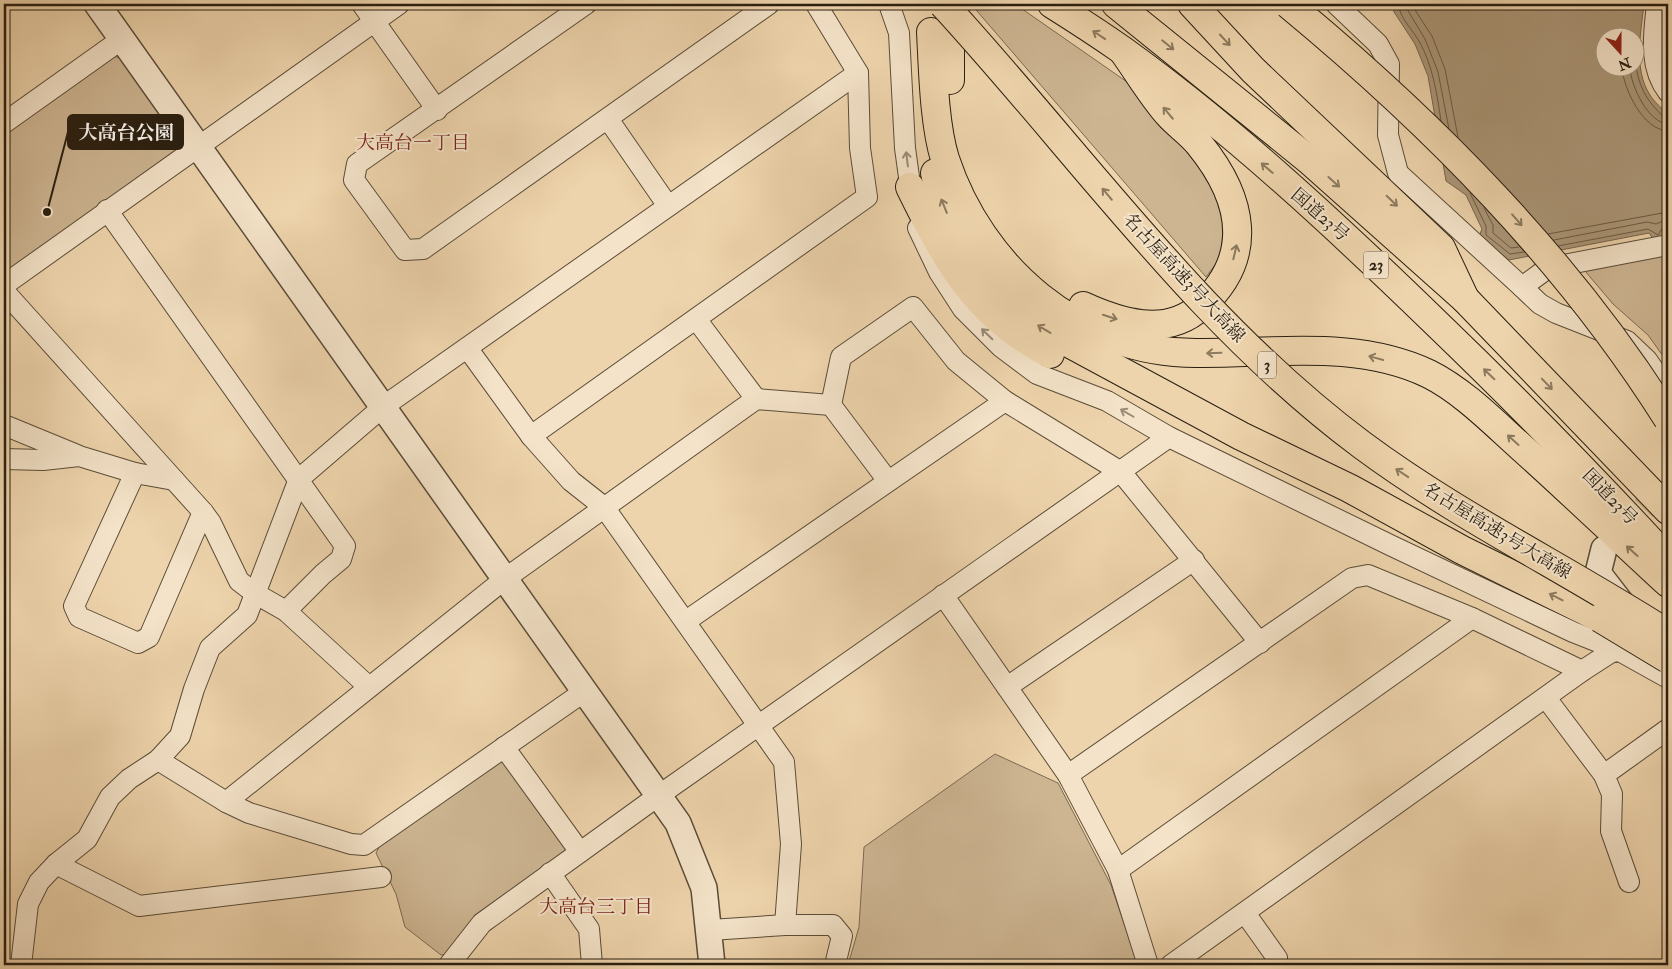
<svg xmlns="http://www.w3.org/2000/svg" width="1672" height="969" font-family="'IM FELL Double Pica','Noto Serif JP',serif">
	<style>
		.green { fill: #cdb592; stroke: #7b6a52 }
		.water { fill: #ab9677; stroke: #77664e; fill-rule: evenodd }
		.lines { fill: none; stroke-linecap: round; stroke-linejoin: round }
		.shore { stroke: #6a5a44; stroke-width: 1 }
		.tertiary-tunnel { stroke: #c7b08d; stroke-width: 25; stroke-dasharray: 25 12; stroke-linecap: butt }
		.minor-casing { stroke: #5a4c38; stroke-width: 22 }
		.tertiary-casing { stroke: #5a4c38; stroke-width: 28 }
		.trunk-casing { stroke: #291f11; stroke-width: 30 }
		.motorway-casing { stroke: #291f11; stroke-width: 30 }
		.minor { stroke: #f4e3c9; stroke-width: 20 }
		.tertiary { stroke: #f4e3c9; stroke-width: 25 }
		.trunk { stroke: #eed4ac; stroke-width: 28 }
		.motorway { stroke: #eed4ac; stroke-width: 28 }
		.motorway-bridge-casing { stroke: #291f11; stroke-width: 30; stroke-linecap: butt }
		.motorway-bridge { stroke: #eed4ac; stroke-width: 28 }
		.oneway { stroke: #8c7a5e }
		.oneway2 { stroke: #998b76 }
		.labels { text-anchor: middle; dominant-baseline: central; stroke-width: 4; stroke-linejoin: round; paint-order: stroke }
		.shield { fill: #f4e3c9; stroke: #665a48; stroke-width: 1 }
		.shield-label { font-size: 16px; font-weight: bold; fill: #291f11 }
		.street-label { font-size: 18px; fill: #291f11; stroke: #f4e3c9 }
		.neighbourhood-label { font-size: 19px; fill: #7a1f14; stroke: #f4e3c9 }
		.leader { fill: none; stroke: #291f11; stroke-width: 2 }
		.callout-dot { fill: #291f11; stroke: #f4e3c9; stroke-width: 2 }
		.callout { fill: #291f11; stroke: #291f11; stroke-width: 2 }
		.callout-label { font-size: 19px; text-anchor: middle; font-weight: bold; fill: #fff }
	</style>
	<rect width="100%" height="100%" fill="#eed4ac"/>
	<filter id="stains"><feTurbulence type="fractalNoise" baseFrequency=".004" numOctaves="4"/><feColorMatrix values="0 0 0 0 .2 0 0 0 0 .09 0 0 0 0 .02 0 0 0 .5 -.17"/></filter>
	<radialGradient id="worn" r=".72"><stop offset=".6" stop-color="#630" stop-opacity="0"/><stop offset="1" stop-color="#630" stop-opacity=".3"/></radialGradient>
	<g class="green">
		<path d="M971,4H1015L1130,84L1209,175L1224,216L1221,257L1206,277Z"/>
		<path d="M112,57H119L178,142L177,149L4,274V133Z"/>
		<path d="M1668,254V363L1648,335L1613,304L1585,271Z"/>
		<path d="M995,754L1058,783L1111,885L1138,965H848L859,927L864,847Z"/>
		<path d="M501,760L569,845L567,852L449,954L441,955L405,927L396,894L376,853L379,847Z"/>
	</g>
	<path class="water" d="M1393,4H1644C1641,32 1633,69 1650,95C1654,102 1662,108 1668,115V229L1661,241L1654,240L1649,233L1509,260L1479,236L1482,229L1466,195L1446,181L1428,76L1415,44L1394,12ZM1604,38H1634V68H1604Z"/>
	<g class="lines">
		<g class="shore">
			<path d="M1398,4C1400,18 1412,29 1419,41C1433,66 1437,94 1441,121"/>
			<path d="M1404,4L1425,39L1438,72L1449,129"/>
			<path d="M1411,4L1432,36L1445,69L1458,137"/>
			<path d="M1634,49C1636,72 1639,91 1656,109C1660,113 1662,117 1668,118"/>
			<path d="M1622,68C1624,90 1643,130 1668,131"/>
			<path d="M1630,68C1631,86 1648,123 1668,124"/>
			<path d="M1470,193L1486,226V235L1510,254L1524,252"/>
			<path d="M1484,208L1493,225V233L1511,248L1519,247"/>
			<path d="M1548,234L1668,212"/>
			<path d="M1554,240L1647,222L1656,224L1668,219"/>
			<path d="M1558,246L1648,229L1658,235L1663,227L1668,226"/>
		</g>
		<path class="tertiary-tunnel" d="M1618,535L1668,483"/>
		<g class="minor-casing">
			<g id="minor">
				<path d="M362,4L437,110"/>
				<path d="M586,4L357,164L354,180L405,250L423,249L769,4"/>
				<path d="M889,4L899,33L905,148L912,199"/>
				<path d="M1336,4L1378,44L1389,64L1388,135L1398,173L1522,287L1548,268L1668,245"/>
				<path d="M1657,4C1654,34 1648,66 1668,92"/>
				<path d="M608,119L668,206"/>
				<path d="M4,123L122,39"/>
				<path d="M107,210L345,546L341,559L323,574L286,611"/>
				<path d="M918,228L939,272L963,309L1001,347L1037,374L1107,401L1169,437L1390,545L1573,632L1616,649L1668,678"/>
				<path d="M4,285L399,4"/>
				<path d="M1522,287L1540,304L1556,313L1627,341L1647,360L1668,390"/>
				<path d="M4,291L203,512L211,523L239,581L256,594L286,611L369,687"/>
				<path d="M696,319L756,399"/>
				<path d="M468,349L531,436L571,481L604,507L784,762L791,844L785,925"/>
				<path d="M4,425L77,455"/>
				<path d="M531,436L867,197L860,148L858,73L816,4"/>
				<path d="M4,459L43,460L79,456L135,473L174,480"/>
				<path d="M135,473L74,606L79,617L138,643L149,637L203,512"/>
				<path d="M888,481L831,405L841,357L913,307L956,361L1005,401L1121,472L1260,643"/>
				<path d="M943,595L1068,775L1118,870L1148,965"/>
				<path d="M686,621L1005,401"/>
				<path d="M1007,687L1194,560"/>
				<path d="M1546,698L1604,775L1612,794L1611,831L1629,882"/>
				<path d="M504,747L580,852"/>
				<path d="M158,760L226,802L249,813L351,844L364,845L585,691"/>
				<path d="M1068,775L1352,578L1368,575L1472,618L1582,671"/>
				<path d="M1604,775L1668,729"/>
				<path d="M226,802L506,578L756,399L831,405"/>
				<path d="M56,864L139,906L381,877"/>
				<path d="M1118,870L1472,618"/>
				<path d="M550,873L589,929L592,965"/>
				<path d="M1245,913L1277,958L1274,965"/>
				<path d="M710,930L785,925H833L842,936L835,965"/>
				<path d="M21,965L28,904L39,882L56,864L87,839L110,797L129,779L158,760L180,736L194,689L210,648L247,615L299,479L384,406L858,73"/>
				<path d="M449,965L482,923L658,796L1169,437"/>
				<path d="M1171,965L1582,671L1616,649"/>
			</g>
		</g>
		<g class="tertiary-casing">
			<g id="tertiary">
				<path d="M97,4L678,823L704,888L712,965"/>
				<path d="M1604,549L1598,573L1642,630L1616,649"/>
			</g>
		</g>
		<g class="trunk-casing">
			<g id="trunk">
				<path d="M1052,4C1076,19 1099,34 1122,50C1232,129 1337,227 1434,321C1515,399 1593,478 1668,560"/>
				<path d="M1116,4L1309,160L1465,299L1668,510"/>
			</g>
		</g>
		<g class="motorway-casing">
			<g id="motorway">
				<path d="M1192,4L1253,70L1441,248L1465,299"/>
				<path d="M931,32C933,69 934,124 945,159C981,268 1078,353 1196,353C1273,354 1356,339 1429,374C1463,391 1493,422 1521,447C1571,492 1619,538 1668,583"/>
				<path d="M950,80V48L955,4"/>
				<path d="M935,173L941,198L950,222L975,267L999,294L1039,327L1241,436L1349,488L1462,550L1600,618"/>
				<path d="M910,187C946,260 975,315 1050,354"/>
				<path d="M1083,306C1118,322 1166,338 1200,307C1256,257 1243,198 1199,144C1190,133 1178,125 1169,115C1152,96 1138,72 1123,51"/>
			</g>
		</g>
		<use href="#minor" class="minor"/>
		<use href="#tertiary" class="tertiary"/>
		<use href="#trunk" class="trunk"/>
		<use href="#motorway" class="motorway"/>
		<g class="motorway-bridge-casing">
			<g id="motorway-bridge">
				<path d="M943,4C1080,153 1198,323 1362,445C1459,517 1567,569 1668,634"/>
				<path d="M1288,4C1433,124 1567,259 1668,419"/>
				<path d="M1600,618L1668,659"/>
			</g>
		</g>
		<use href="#motorway-bridge" class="motorway-bridge"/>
	</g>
	<defs><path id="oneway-shaft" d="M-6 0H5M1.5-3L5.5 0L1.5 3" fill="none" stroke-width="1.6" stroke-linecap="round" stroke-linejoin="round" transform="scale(1.25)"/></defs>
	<g class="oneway">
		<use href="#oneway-shaft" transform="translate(1099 35) rotate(-146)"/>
		<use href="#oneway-shaft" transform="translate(1225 40) rotate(47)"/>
		<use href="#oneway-shaft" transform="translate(1168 45) rotate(39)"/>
		<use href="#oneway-shaft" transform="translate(1168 113) rotate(-130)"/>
		<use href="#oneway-shaft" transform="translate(1267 168) rotate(-139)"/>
		<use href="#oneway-shaft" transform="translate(1334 182) rotate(42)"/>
		<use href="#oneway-shaft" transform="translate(1107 194) rotate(-130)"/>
		<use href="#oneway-shaft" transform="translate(1392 201) rotate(44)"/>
		<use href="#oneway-shaft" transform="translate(944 206) rotate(-112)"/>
		<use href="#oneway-shaft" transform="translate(1517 220) rotate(49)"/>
		<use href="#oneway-shaft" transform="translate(1235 252) rotate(-77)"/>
		<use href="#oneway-shaft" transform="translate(1110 317) rotate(18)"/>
		<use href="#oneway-shaft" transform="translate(1044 329) rotate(-149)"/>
		<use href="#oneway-shaft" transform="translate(1214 353) rotate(178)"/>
		<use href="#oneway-shaft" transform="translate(1376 358) rotate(-165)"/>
		<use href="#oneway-shaft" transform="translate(1489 374) rotate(-136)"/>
		<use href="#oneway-shaft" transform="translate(1547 384) rotate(46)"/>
		<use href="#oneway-shaft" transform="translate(1513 440) rotate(-138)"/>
		<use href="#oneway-shaft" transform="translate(1402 473) rotate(-146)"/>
		<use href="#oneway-shaft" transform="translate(1632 551) rotate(-138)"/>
		<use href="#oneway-shaft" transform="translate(1556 597) rotate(-153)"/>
	</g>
	<g class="oneway2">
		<use href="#oneway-shaft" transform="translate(907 159) rotate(-97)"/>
		<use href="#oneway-shaft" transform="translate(987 334) rotate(-136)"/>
		<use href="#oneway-shaft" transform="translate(1127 413) rotate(-150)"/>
	</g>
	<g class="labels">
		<g class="shield">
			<rect x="1363.5" y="251.5" width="25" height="27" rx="4"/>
			<rect x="1258" y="351.5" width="18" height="27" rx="4"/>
		</g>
		<g class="shield-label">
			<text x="1376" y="265">23</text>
			<text x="1267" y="365">3</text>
		</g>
		<g class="street-label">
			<text transform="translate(1320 215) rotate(41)">国道23号</text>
			<text transform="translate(1184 278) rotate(47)">名古屋高速3号大高線</text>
			<text transform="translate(1610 497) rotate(46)">国道23号</text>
			<text transform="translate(1497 531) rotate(31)">名古屋高速3号大高線</text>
		</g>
		<g class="neighbourhood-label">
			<text x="413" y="143">大高台一丁目</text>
			<text x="596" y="907">大高台三丁目</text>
		</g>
	</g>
	<path class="leader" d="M47 212L68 132"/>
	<circle class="callout-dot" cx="47" cy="212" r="5"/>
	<rect class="callout" x="68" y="115" width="115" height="34" rx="5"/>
	<g class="callout-label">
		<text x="126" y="139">大高台公園</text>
	</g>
	<rect width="1672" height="969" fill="none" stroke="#eed4ac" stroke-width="20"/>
	<rect x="5" y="5" width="1662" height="959" fill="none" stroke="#291f11" stroke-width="2.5"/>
	<rect x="10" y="10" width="1652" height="949" fill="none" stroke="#291f11"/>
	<g transform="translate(1620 52) rotate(159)"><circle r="24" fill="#f4e3c9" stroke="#a3957f"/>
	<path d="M0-4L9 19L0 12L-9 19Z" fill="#8f2418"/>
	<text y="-8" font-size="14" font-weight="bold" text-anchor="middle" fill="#291f11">N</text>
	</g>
	<rect width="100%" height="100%" filter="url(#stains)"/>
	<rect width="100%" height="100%" fill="url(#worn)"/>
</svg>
